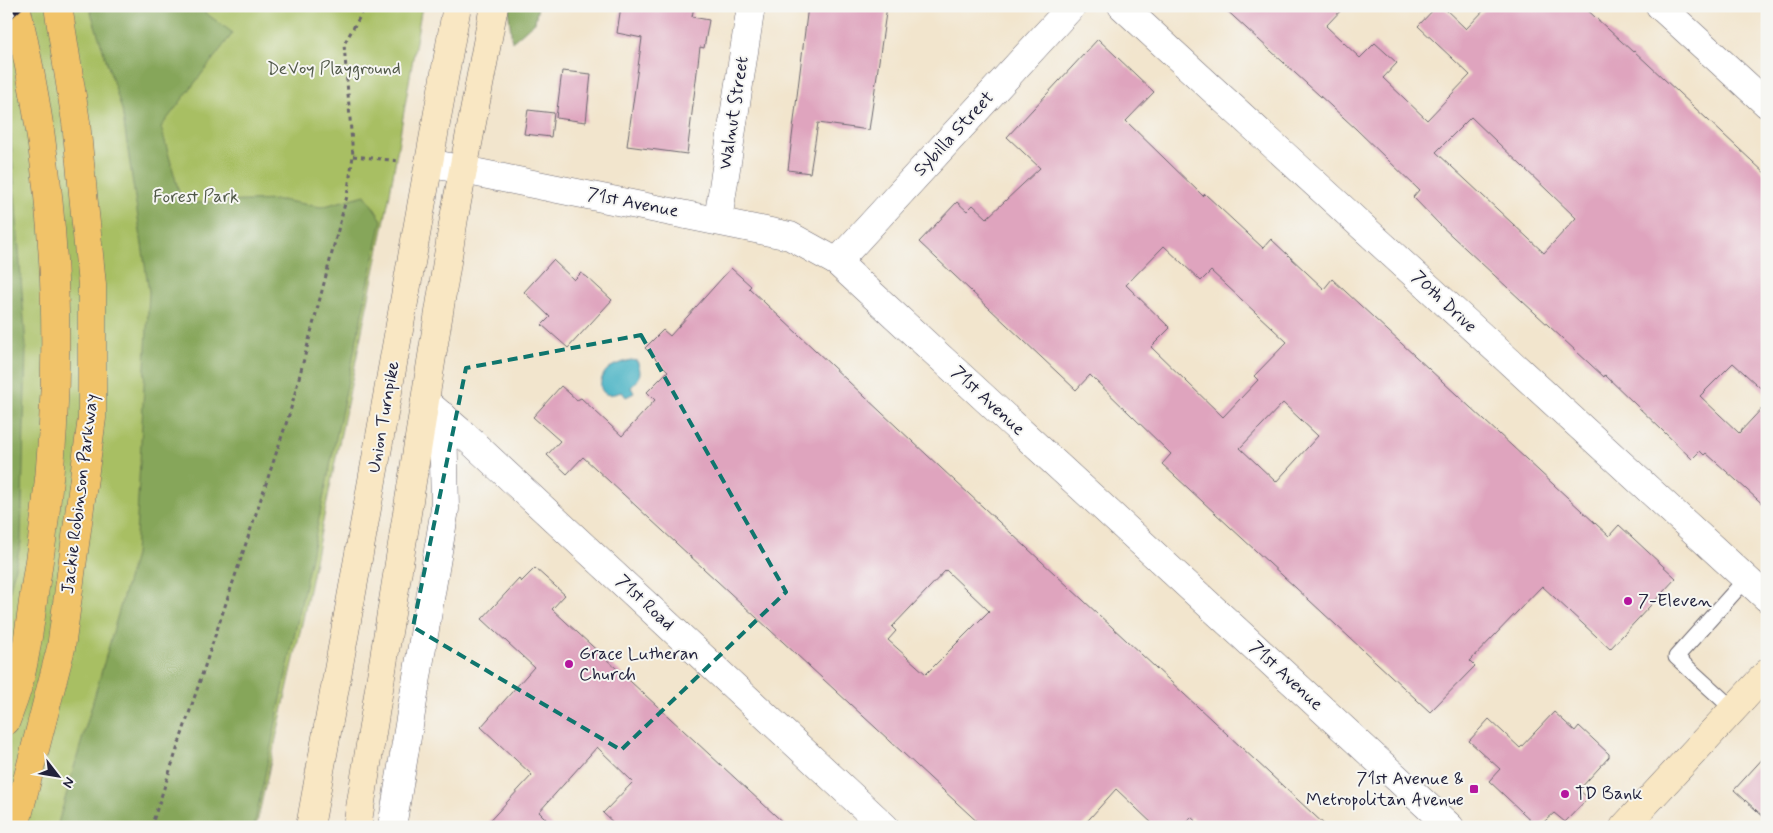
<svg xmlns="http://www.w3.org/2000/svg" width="1773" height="833" font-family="Mynerve,sans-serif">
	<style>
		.green { fill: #a8bf64; stroke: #657050 }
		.forest { fill: #86a65a; stroke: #54644a }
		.water { fill: #46b2c4; stroke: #346a80 }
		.building { fill: #dfa4be; fill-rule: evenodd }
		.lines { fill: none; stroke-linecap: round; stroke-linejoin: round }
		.service-casing { stroke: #6b666e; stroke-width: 17 }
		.minor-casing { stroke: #6b666e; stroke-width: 29 }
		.secondary-casing { stroke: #6b666e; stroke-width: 29 }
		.motorway-casing { stroke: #6b666e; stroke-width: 29 }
		.path { stroke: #6b666e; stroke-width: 3; stroke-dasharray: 4 4; stroke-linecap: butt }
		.service { stroke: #fff; stroke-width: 15 }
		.minor { stroke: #fff; stroke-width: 28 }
		.secondary { stroke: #f9e7c3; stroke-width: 28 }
		.motorway { stroke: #f1c369; stroke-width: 28 }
		.rail-casing { stroke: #22223b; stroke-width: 5.5 }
		.rail { stroke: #f6f6f2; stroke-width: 4; stroke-dasharray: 11; stroke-linecap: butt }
		.marked { fill: none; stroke: #0f766e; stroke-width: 4; stroke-dasharray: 10 6; stroke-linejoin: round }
		.poi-dot { fill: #b5179e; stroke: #f6f6f2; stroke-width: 2 }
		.labels { text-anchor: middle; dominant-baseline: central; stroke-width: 4; stroke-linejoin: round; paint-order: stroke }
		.park-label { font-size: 18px; fill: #515949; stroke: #f6f6f2 }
		.street-label { font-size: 18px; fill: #22223b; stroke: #f6f6f2 }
		.poi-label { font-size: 18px; fill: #22223b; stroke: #f6f6f2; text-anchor: start }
	</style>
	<rect width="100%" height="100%" fill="#f6f6f2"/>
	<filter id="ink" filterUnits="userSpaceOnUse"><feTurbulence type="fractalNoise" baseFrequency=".02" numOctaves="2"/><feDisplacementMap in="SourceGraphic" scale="10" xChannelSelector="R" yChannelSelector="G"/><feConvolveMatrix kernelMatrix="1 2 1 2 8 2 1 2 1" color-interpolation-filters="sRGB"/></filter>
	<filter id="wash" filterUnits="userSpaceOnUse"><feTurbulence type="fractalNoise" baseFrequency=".0096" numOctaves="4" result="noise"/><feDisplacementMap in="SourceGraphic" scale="20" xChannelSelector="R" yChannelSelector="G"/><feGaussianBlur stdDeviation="1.12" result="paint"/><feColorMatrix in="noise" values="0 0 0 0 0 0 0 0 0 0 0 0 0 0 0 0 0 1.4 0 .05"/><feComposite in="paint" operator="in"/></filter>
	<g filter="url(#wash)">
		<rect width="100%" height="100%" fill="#f2e5cd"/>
		<path class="green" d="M6,6H422L389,199L303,619L256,827H6Z"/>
		<g class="forest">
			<path d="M89,6H196L233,33L161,127L182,203L281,200L321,207L365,195L382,220L254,827H57L135,555L149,292L122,110Z"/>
			<path d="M510,6H538L535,22L512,42L509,16Z"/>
			<path d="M6,70L26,347L21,542L6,606Z"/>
		</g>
		<path class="water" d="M631,360L637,361C642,372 641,379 631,387L634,393L626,397L622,392C617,393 610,396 606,394C596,389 602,374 608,369C615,364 623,362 631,360Z"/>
		<g id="blocks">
			<g class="building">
				<path d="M621,6H694L692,17L709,20L704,48L700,47L687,154L627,146L642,38L617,33Z"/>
				<path d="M808,6H887L869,130L818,123L810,173L788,170Z"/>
				<path d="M1222,6H1345L1326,26L1360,58L1375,43L1397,63L1383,78L1427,120L1470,75L1418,26L1437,6H1442L1466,29L1488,6H1583L1633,52L1634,51L1767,175V394L1733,363L1700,396L1739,433L1767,403V508L1706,453L1704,455L1700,451L1692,459L1605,375L1604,377L1439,224L1413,197L1419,190L1356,129ZM1471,117L1576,218L1544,253L1436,152Z"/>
				<path d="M1098,39L1154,92L1126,121L1203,196L1205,194L1263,248L1271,239L1324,289L1332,279L1609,536L1619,525L1676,578L1610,649L1542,586L1470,661L1475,666L1430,712L1162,464L1171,454L1090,375L1076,390L919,242L957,202L967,211L973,205L987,218L1040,168L1007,137ZM1164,246L1201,281L1211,271L1287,342L1254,376L1258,380L1223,417L1151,347L1170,328L1126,285ZM1283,403L1318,436L1276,482L1240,448Z"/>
				<path d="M562,71L591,74L586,122L556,118Z"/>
				<path d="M528,110L554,113L551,137L524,134Z"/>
				<path d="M553,260L574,280L581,273L587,277L612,300L568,348L542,325L550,317L524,292Z"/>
				<path d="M731,268L751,286L749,288L898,428L1327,827H1202L1191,817L1182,827H1156L1116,789L1082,827H983L583,457L567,474L547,455L560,441L533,417L561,386L577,400L581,398L622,436L655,400L647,392L668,371L645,348L663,330L670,336ZM946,570L989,611L926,674L888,640L896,631L892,627Z"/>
				<path d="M535,568L565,595L552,609L788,827H618L603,813L633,782L597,747L539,812L554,827H484L532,775L481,727L534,667L482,619L519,579L521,582Z"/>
				<path d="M1554,712L1575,731L1579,726L1609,754V757L1579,790L1588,798L1565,822L1554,813L1538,827L1489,781L1500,769L1469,741L1489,719L1520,748Z"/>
				<path d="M1767,754V820L1734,790Z"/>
			</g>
		</g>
	</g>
	<g filter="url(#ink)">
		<use href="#blocks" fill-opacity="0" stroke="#6b666e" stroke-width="1"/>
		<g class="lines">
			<g class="service-casing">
				<path id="service" d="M1733,709L1676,657L1746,579"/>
			</g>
			<g class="minor-casing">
				<g id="minor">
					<path d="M1122,6L1767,598"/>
					<path d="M1660,6L1767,104"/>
					<path d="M429,163L790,236L837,262L1450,827"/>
					<path d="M718,220L751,6"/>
					<path d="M837,262L1072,6"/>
					<path d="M426,402L462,433L885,827"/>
					<path d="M392,827L445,509L443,416"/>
				</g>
			</g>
			<g class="secondary-casing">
				<g id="secondary">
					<path d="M310,827L457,6"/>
					<path d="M357,827L454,218L494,6"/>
					<path d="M1624,827L1767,673"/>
				</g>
			</g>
			<g class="motorway-casing">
				<g id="motorway">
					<path d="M6,721C11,707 17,693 20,678C28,647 31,613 36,581C67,391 61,194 16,6"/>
					<path d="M15,827L61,648L92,418V285L76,122L58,6"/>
				</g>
			</g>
			<g class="path">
				<path d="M353,156L400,161"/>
				<path d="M151,827L290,412L347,196L353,156L344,44L366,6"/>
			</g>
			<use href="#service" class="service"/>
			<use href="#minor" class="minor"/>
			<use href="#secondary" class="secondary"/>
			<use href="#motorway" class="motorway"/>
			<g class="rail-casing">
				<path id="rail" d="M6,20L21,6"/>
			</g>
			<use href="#rail" class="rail"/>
		</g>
	</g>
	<path class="marked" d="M641,335L786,592L621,750L413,627L466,368Z"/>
	<g class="poi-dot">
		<circle cx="1628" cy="601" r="5"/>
		<circle cx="569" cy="664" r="5"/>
		<rect x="1469" y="784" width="10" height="10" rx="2.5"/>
		<circle cx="1565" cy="794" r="5"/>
	</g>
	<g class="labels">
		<g class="park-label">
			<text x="334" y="69">DeVoy Playground</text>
			<text x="196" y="197">Forest Park</text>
		</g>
		<g class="street-label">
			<text transform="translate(734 113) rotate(-81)">Walnut Street</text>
			<text transform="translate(954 134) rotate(-47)">Sybilla Street</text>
			<text transform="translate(633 203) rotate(11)">71st Avenue</text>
			<text transform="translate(1444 302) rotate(43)">70th Drive</text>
			<text transform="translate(988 401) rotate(43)">71st Avenue</text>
			<text transform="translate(384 417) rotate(-80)">Union Turnpike</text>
			<text transform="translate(80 494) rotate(-83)">Jackie Robinson Parkway</text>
			<text transform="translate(645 603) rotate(43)">71st Road</text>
			<text transform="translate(1286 676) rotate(43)">71st Avenue</text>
		</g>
		<g class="poi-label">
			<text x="1638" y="601">7-Eleven</text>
			<text x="579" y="654">Grace Lutheran<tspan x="579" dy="21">Church</tspan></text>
			<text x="1464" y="779" text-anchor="end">71st Avenue &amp;<tspan x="1464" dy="21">Metropolitan Avenue</tspan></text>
			<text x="1575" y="794">TD Bank</text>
		</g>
	</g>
	<rect width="1773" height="833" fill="none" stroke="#f6f6f2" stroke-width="25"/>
	<g transform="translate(58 776) rotate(121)" stroke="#f6f6f2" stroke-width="4" paint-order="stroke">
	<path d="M0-4L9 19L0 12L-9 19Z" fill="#22223b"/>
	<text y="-8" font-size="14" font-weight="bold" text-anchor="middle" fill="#22223b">N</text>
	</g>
</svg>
